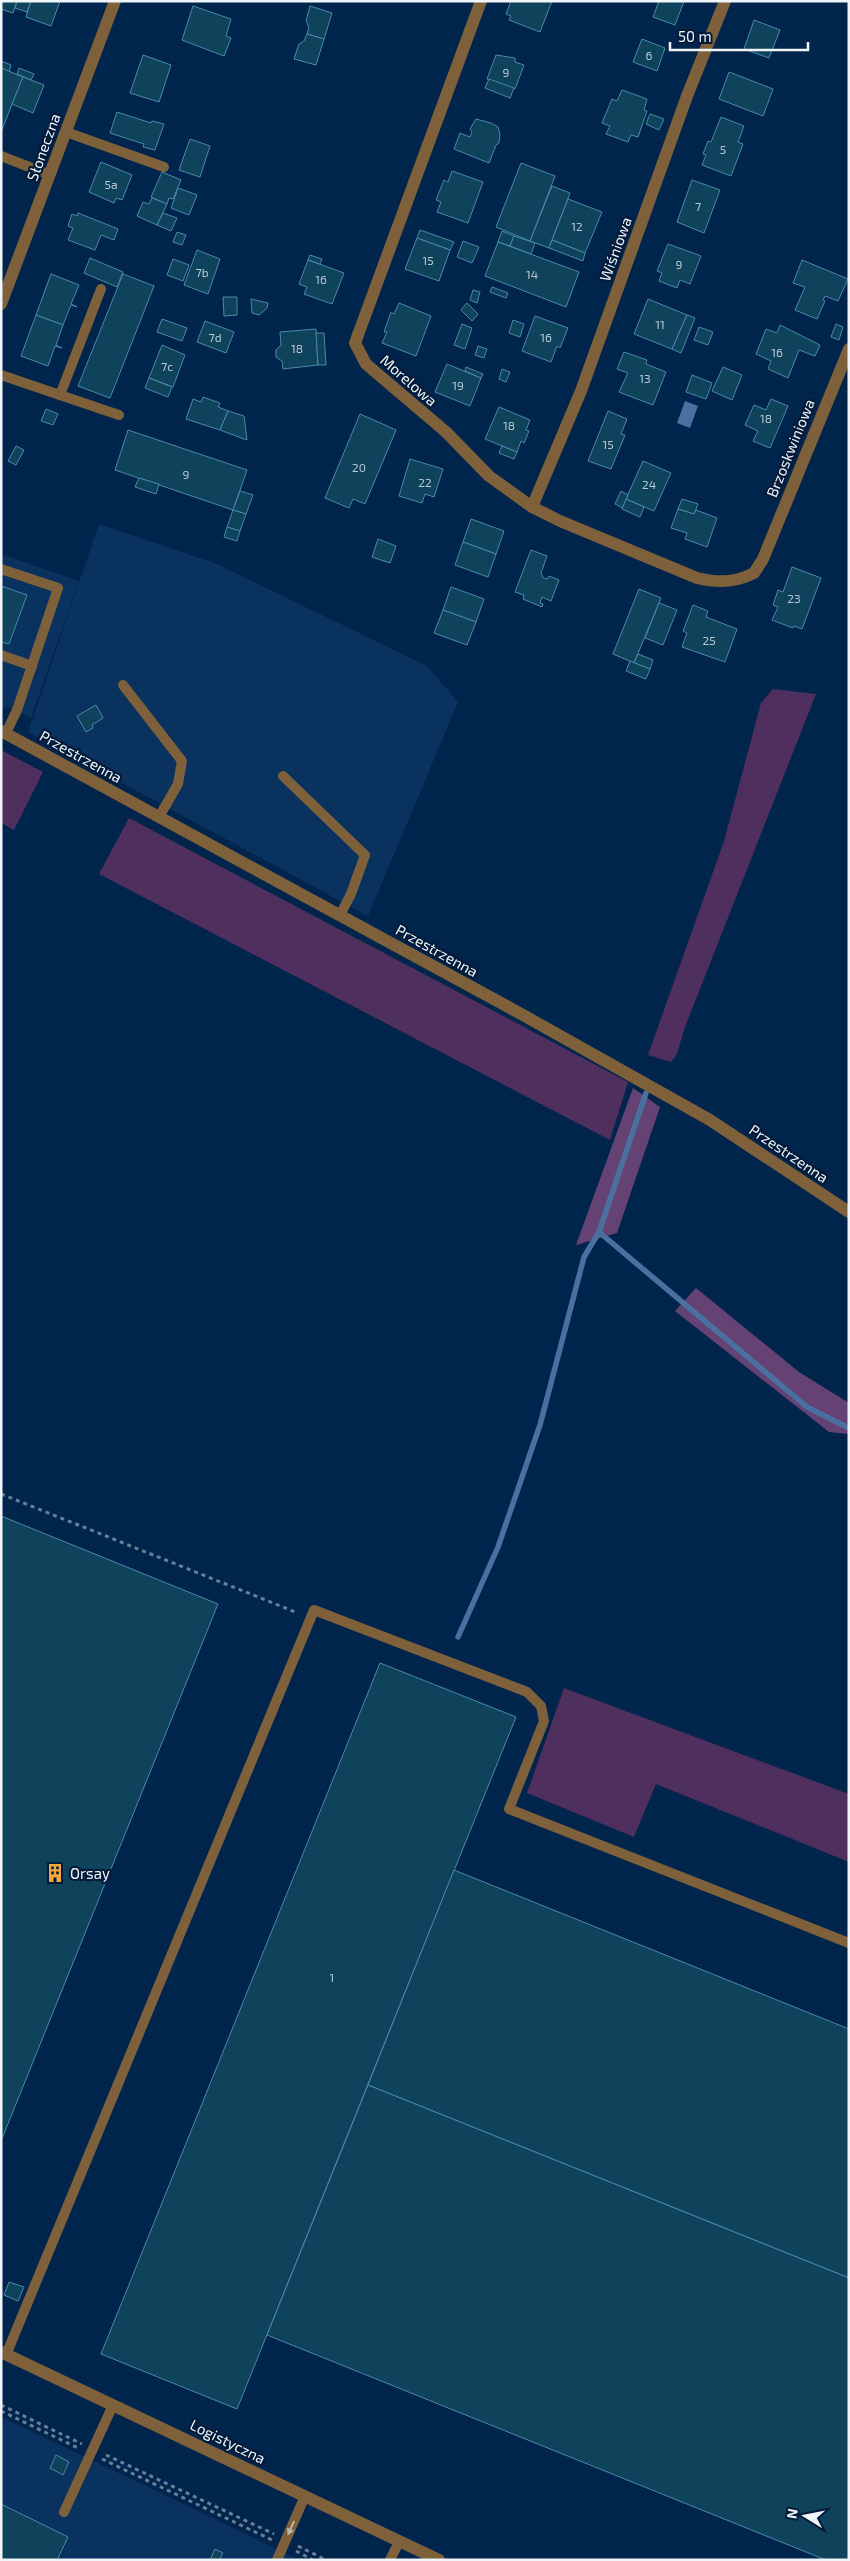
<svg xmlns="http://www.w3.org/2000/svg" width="850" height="2561" font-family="'Exo 2',sans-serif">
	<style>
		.built { fill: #0a325e }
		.green { fill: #4e2f5d }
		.forest { fill: #644374 }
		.water { fill: #49709f }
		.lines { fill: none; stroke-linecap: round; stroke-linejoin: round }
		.stream { stroke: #49709f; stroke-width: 5.5 }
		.building { fill: #0e435b; stroke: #4889ac }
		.path { stroke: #677f98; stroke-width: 3; stroke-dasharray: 4 4; stroke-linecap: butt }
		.lane { stroke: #7e613b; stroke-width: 10 }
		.street { stroke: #7e613b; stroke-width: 12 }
		.oneway { fill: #bdb2a4 }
		.labels { text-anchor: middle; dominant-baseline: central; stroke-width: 4.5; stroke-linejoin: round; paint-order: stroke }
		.number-label { font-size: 12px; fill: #b8c8d2 }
		.street-label { font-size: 15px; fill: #f0f5fa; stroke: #021b3a }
		.poi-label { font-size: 15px; fill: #f0f5fa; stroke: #021b3a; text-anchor: start }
	</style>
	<rect width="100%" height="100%" fill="#00254d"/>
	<g class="built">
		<path d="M99,524L217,564L427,666L458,702L368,916L28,732Z"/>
		<path d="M1,554L79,581L31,718L7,707L1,710Z"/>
		<path d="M1,2417L209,2516L299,2560H1Z"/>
	</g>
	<g class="green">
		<path d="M773,689L816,694L685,1027L677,1054L671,1062L648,1055L724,841L761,703Z"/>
		<path d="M1,750L43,772L14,830L1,823Z"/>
		<path d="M129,818L628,1082L610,1140L99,874Z"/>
		<path d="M564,1688L849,1794V1862L656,1784L634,1837L527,1793Z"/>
	</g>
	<g class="forest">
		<path d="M633,1088L660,1107L617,1233L576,1245Z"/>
		<path d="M696,1288L799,1372L849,1403V1434L829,1432L675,1311Z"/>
	</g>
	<path class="water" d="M685,401L698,406L690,428L677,423Z"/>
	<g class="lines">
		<g class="stream">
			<path d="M646,1093L599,1232L807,1407L849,1428"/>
			<path d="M458,1637L498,1547L540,1425L584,1257L599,1232"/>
		</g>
	</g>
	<g class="building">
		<path d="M1,1H17L13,13L1,9Z"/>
		<path d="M17,1H31L27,12L15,8Z"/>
		<path d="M31,1H60L51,26L26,17Z"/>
		<path d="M511,1H552L540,32L509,20L511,16L506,14Z"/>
		<path d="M659,1H684L675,25L653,17Z"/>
		<path d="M193,6L231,19L226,36L231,38L224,56L182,40Z"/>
		<path d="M310,6L332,13L324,39L307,34L309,27L306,21Z"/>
		<path d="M754,20L780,30L769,58L744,49Z"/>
		<path d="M307,34L324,39L316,65L294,59L299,44L304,41Z"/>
		<path d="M642,39L665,48L657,71L633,62Z"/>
		<path d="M143,55L171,65L159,102L130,93Z"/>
		<path d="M496,55L515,58V62L524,65L515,89L487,79Z"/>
		<path d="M1,61L11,65L9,72L1,68Z"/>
		<path d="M1,68L23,77L1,132Z"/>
		<path d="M19,68L34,74L31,80L17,74Z"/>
		<path d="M729,72L773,89L763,116L719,99Z"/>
		<path d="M23,77L44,85L33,113L12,104Z"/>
		<path d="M489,79L514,88L510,98L485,88Z"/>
		<path d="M622,90L647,99L644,110L647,111L638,137L631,135L628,142L606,134L610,126L602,123L612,99L617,101Z"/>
		<path d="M117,112L151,123L152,121L164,124L155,150L143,147L144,144L110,133Z"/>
		<path d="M650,114L664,119L659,130L646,124Z"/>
		<path d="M721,117L744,126L738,142L743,144L731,176L702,165L706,155L703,154L708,141L711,142Z"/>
		<path d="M476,119L491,123L498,127L500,134L499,143L496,145L489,163L454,149L460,133L470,137L472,132L470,129Z"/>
		<path d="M190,139L210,146L200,177L179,170Z"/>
		<path d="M101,162L132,175L122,200L116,198L114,203L89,192Z"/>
		<path d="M521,163L555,176L530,241L496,227Z"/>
		<path d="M452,171L483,182L468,223L437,212L441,202L436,200L444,180L448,182Z"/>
		<path d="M162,172L181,180L173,199L169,198L167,204L151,197Z"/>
		<path d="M692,180L720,190L704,233L677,222Z"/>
		<path d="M552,186L570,193L549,248L530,241Z"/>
		<path d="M178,188L197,195L189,215L171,208Z"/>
		<path d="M152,198L167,204L157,225L137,216L143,202L149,204Z"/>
		<path d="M568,199L602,212L585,253L552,240Z"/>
		<path d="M78,213L118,229L114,240L101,235L95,250L68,240L73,228L68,226L72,214L77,216Z"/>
		<path d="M163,213L177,218L171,231L157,225Z"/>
		<path d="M420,230L454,242L450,250L417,238Z"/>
		<path d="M502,231L514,236L510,246L498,242Z"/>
		<path d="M177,232L186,235L182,245L173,242Z"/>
		<path d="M514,236L535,243L531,254L510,246Z"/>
		<path d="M417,238L450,250L439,281L405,269Z"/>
		<path d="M552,240L585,253L583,261L549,248Z"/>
		<path d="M463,241L479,247L472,263L457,257Z"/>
		<path d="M498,242L579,272L566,307L485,276Z"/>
		<path d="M668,244L701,256L690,284L680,280L677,288L659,281L662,273L657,271Z"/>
		<path d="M197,250L220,259L208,294L184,285Z"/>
		<path d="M310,255L322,259L320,264L308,260Z"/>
		<path d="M90,258L123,272L117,287L84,273Z"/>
		<path d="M173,259L189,265L183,281L167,275Z"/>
		<path d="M308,260L344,273L332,304L304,294L307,287L299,284Z"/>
		<path d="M802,260L848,279L838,301L825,296L823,300L825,301L817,319L795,310L805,287L793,283Z"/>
		<path d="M51,274L79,285L71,304L77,307L71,305L63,325L36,315Z"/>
		<path d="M123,274L154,286L110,398L78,386Z"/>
		<path d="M492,287L508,293L506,298L490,292Z"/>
		<path d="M473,290L480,292L477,303L470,300Z"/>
		<path d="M223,297H237V315L224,316Z"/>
		<path d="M251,299L268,303L267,308L259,315L252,313Z"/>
		<path d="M648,299L687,315L672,349L634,334Z"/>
		<path d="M399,303L431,316L416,356L382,343L387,332H384L391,312L394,314Z"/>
		<path d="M467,303L478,314L472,321L461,310Z"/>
		<path d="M36,315L63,325L56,345L62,348L55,346L48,366L21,356Z"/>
		<path d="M687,315L695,318L681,353L672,349Z"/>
		<path d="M535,316L568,328L560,348L557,346L551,362L522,351Z"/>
		<path d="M162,319L187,328L182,341L157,332Z"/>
		<path d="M513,320L524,324L520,337L509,333Z"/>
		<path d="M205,321L234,332L226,353L197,342Z"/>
		<path d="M462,324L472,328L465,349L454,345Z"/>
		<path d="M836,324L843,327L839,340L831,337Z"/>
		<path d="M780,325L820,345L815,356L799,350L788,378L768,369L771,361L756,354L766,329L777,333Z"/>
		<path d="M699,327L713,332L708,345L694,340Z"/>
		<path d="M316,329L318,365L283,369L282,361L276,357V350L281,345L280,332Z"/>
		<path d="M316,333H324L326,365H318Z"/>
		<path d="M162,345L185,355L173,387L149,378Z"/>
		<path d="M478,346L487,349L484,358L475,355Z"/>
		<path d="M624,352L647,360L646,364L666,372L653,405L619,392L628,373L617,369Z"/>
		<path d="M447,364L481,378L470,406L435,392Z"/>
		<path d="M466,367L483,374L481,378L465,371Z"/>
		<path d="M723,367L742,375L732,400L712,391Z"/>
		<path d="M502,369L510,372L506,382L499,379Z"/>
		<path d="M692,375L712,383L706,399L686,392Z"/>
		<path d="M149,378L172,387L168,397L145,388Z"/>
		<path d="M203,397L220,403L218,407L228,411L220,430L186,419L193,399L201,402Z"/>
		<path d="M771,399L788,406L770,448L753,441L758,431L745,425L754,405L766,410Z"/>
		<path d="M499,407L530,420L526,430L529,431L524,443L521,441L517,452L485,439Z"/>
		<path d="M46,409L58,414L53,425L41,421Z"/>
		<path d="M228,411L244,416L247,440L220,430Z"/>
		<path d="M608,411L627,419L621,434L625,435L611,469L588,461Z"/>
		<path d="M360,414L396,430L365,504L353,499L349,508L325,498Z"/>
		<path d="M128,430L247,470L233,510L115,470Z"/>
		<path d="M16,446L24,450L16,465L8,461Z"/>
		<path d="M502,446L517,452L514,459L499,453Z"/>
		<path d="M410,459L443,469L434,497L425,494L422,503L399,496Z"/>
		<path d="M643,461L671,473L654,511L626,499Z"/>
		<path d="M139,478L159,484L156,494L135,487Z"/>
		<path d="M240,491L253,495L246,514L233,510Z"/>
		<path d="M621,491L628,495L623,508L615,504Z"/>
		<path d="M626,499L644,507L640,517L622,509Z"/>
		<path d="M682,499L698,504L694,514L678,509Z"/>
		<path d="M678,509L694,514L696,510L717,518L707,547L685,539L687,533L671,528Z"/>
		<path d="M233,510L246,514L240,531L227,527Z"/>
		<path d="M471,519L504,531L496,554L463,542Z"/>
		<path d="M227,527L240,531L237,541L224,537Z"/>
		<path d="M378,539L396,546L390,563L372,557Z"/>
		<path d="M463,542L496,554L488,577L455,565Z"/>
		<path d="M531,550L547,556L541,573L543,578L547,579L549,576L559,580L551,601L542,597L540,603L543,604L542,607L523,599L524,595L515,592Z"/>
		<path d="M792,567L821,578L802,629L794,626L793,628L772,620L778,607L773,605L778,590L783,592Z"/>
		<path d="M1,586L27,595L9,644L1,642Z"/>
		<path d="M451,587L484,599L476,622L443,610Z"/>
		<path d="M639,589L661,598L634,663L613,654Z"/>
		<path d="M659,603L677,610L663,645L645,638Z"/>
		<path d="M693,605L708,611L706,617L737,629L725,662L682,647L687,633L683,631Z"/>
		<path d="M443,610L476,622L467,645L434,633Z"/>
		<path d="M638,654L653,660L650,669L634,663Z"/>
		<path d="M630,661L650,669L646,679L626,671Z"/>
		<path d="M96,705L103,718L92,725L93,728L86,732L77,716Z"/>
		<path d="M1,1516L218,1604L1,2141Z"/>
		<path d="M380,1663L516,1717L237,2409L101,2354Z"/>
		<path d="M454,1870L849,2029V2278L368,2085Z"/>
		<path d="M368,2085L849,2278V2560H826L267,2335Z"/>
		<path d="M9,2282L24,2287L18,2301L4,2295Z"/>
		<path d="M56,2455L69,2462L63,2475L50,2468Z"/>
		<path d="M1,2504L68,2537L57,2560H1Z"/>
		<path d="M215,2549L223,2553L219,2560H210Z"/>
	</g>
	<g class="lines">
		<g class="path">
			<path d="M1,1494L298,1613"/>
			<path d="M1,2405L82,2444"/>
			<path d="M1,2411L78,2448"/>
			<path d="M106,2455L274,2534"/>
			<path d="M102,2459L272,2540"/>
			<path d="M298,2546L326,2560"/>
			<path d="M296,2551L313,2560"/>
		</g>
		<g class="lane">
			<path d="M66,132L164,167"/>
			<path d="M1,156L50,175"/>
			<path d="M1,375L119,415"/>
			<path d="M60,395L101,289"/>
			<path d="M1,569L58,588L17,710L6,733"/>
			<path d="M1,655L32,666"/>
			<path d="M123,685L182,761L178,784L159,817"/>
			<path d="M283,776L365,855L351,894L340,915"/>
			<path d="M6,2355L314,1610L527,1692L541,1706L544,1721L509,1809L849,1943"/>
			<path d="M64,2512L113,2405"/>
			<path d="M277,2560L305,2496"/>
			<path d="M390,2560L399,2542"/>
		</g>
		<g class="street">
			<path d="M481,1L355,343L366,364L446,432L489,476L532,507L560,521L697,578C717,583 735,583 754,573L763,559L849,349"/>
			<path d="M1,304L115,1"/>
			<path d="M532,507L581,391L687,96L725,1"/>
			<path d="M1,731L523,1015L710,1120L849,1212"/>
			<path d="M1,2352L439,2560"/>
		</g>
	</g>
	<defs><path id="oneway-solid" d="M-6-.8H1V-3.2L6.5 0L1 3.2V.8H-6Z" transform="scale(1.25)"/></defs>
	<use class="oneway" href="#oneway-solid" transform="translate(291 2528) rotate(114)"/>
	<defs>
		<g id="building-bare" transform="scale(1.5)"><path d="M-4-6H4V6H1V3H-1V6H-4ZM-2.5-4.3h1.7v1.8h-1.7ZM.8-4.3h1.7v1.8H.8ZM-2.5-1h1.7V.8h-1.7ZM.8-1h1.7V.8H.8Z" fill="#eea83c" stroke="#021b3a" stroke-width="2.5" paint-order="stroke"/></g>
	</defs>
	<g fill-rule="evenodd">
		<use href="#building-bare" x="55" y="1873"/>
	</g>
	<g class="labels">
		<g class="number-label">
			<text x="649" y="55">6</text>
			<text x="506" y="72">9</text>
			<text x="723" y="149">5</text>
			<text x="111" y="184">5a</text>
			<text x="698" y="206">7</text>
			<text x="577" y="226">12</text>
			<text x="428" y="260">15</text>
			<text x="679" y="264">9</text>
			<text x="202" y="272">7b</text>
			<text x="532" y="274">14</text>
			<text x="321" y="279">16</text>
			<text x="660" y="324">11</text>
			<text x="215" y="337">7d</text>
			<text x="546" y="337">16</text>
			<text x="297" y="348">18</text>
			<text x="777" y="352">16</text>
			<text x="167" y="366">7c</text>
			<text x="645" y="378">13</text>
			<text x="458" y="385">19</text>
			<text x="766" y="418">18</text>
			<text x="509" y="425">18</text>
			<text x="608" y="444">15</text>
			<text x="359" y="467">20</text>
			<text x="186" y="474">9</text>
			<text x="425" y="482">22</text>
			<text x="649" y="484">24</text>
			<text x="794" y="598">23</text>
			<text x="709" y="640">25</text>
			<text x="332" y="1977">1</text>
		</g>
		<g class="street-label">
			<text transform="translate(43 147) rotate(-70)">Słoneczna</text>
			<text transform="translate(615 249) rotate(-70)">Wiśniowa</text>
			<text transform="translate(409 380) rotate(41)">Morelowa</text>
			<text transform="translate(790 448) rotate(-68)">Brzoskwiniowa</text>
			<text transform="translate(81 756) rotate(29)">Przestrzenna</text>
			<text transform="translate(437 950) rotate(29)">Przestrzenna</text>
			<text transform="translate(789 1153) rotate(34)">Przestrzenna</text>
			<text transform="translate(228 2441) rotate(26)">Logistyczna</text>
		</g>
		<g class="poi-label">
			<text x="70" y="1873">Orsay</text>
		</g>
	</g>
	<rect width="850" height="2561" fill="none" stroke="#f0f5fa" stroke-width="5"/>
	<g transform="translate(805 2516) rotate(280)" stroke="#021b3a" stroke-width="4" paint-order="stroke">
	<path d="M0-4L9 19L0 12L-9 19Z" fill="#f0f5fa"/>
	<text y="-8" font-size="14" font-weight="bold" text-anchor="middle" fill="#f0f5fa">N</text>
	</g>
	<path d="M670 42v8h138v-8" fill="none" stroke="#f0f5fa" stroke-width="2.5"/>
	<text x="678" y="42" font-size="15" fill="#f0f5fa" stroke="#021b3a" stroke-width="4" paint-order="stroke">50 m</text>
</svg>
